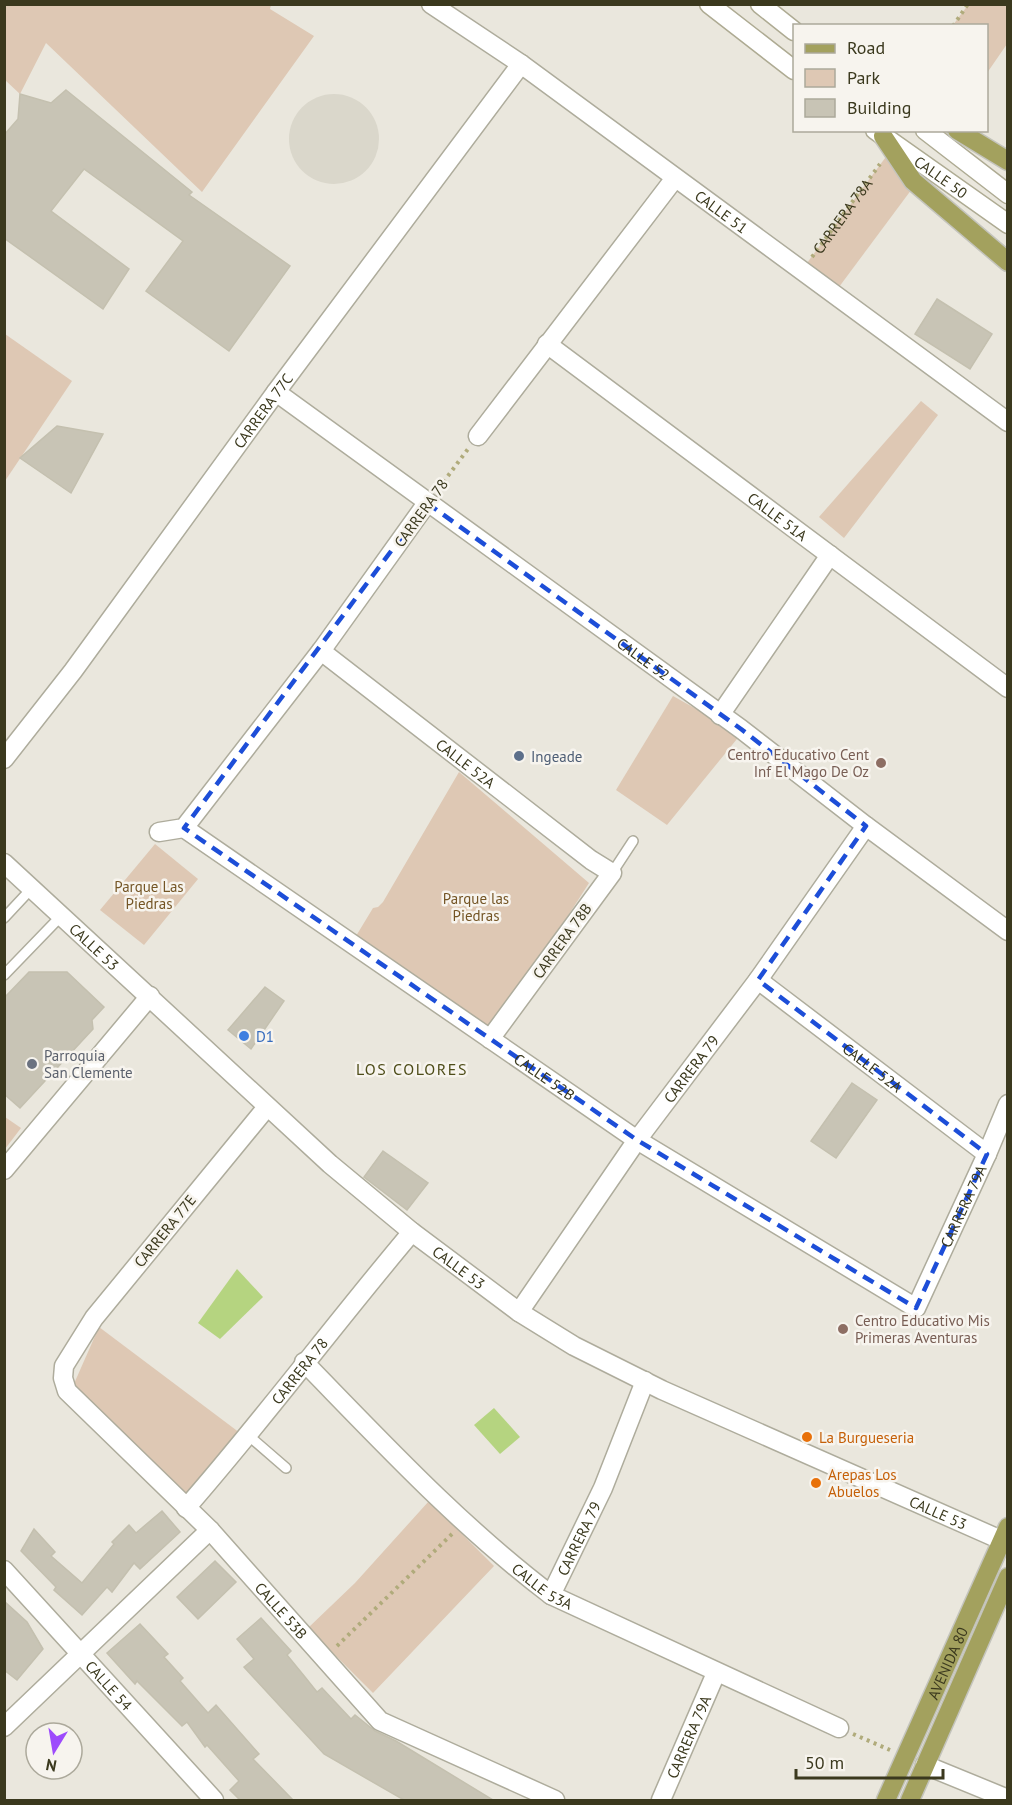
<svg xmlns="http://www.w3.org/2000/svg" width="1012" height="1805" font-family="'PT Sans',sans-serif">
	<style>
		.built { fill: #dad7cb }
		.green { fill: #dec8b4 }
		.water { fill: #b5d480 }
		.building { fill: #c8c4b5; stroke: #c4c0af; stroke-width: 1.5 }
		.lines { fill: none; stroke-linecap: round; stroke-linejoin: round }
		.service-casing { stroke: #aeac9c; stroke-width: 12 }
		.minor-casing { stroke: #aeac9c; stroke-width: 21 }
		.tertiary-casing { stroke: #aeac9c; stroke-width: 21 }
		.secondary-casing { stroke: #aeab93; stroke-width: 21 }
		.primary-casing { stroke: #c4c4bc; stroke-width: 21 }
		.path { stroke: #b0ab7b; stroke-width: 4; stroke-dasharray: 3 4.5; stroke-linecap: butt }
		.service { stroke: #fff; stroke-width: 9 }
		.minor { stroke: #fff; stroke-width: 18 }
		.tertiary { stroke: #fff; stroke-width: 18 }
		.secondary { stroke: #fff; stroke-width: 18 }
		.primary { stroke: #a3a15e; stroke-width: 18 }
		.marked { fill: none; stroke: #1d4ed8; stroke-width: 4.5; stroke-dasharray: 12 8; stroke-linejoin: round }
		.service-dot { fill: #5c6f8a; stroke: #f7f4ee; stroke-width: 2 }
		.education-dot { fill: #8d6e63; stroke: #f7f4ee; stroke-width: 2 }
		.shop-dot { fill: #3f7fe0; stroke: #f7f4ee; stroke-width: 2 }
		.worship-dot { fill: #6b7280; stroke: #f7f4ee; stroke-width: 2 }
		.food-dot { fill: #e8710a; stroke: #f7f4ee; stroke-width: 2 }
		.labels { text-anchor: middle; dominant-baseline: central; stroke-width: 5; stroke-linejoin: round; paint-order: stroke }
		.street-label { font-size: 15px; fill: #3b391e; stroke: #f7f4ee }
		.education-label { font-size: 15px; fill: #785e54; stroke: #f7f4ee; text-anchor: end }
		.service-label { font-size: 15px; fill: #4e5e75; stroke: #f7f4ee; text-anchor: start }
		.park-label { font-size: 15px; fill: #745525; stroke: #f7f4ee }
		.shop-label { font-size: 15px; fill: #366cbe; stroke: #f7f4ee; text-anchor: start }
		.worship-label { font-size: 15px; fill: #5b616d; stroke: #f7f4ee; text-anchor: start }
		.food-label { font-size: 15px; fill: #c56008; stroke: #f7f4ee; text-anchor: start }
		.neighbourhood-label { font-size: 16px; letter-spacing: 1.5px; fill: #4e4d19; stroke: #f7f4ee }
	</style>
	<rect width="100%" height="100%" fill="#eae7dd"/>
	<circle class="built" cx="334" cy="139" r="45"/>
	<g class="green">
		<path d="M5,4L271,5L270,9L314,36L202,192L46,43L20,94L5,80Z"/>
		<path d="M968,5H1007V44L987,73L986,26L953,25Z"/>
		<path d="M897,142L929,166L839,287L807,263Z"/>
		<path d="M5,334L72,381L5,481Z"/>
		<path d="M921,401L938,415L844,538L819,517Z"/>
		<path d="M673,696L741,734L667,825L616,790Z"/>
		<path d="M459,772L589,883L494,1031L353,941L373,908L378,907L383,902Z"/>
		<path d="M155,844L198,879L144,945L100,910Z"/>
		<path d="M5,1117L21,1128L5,1149Z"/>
		<path d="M99,1327L244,1436L186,1505L73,1386Z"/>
		<path d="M429,1501L494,1566L373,1693L308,1628L355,1583Z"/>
	</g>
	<g class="water">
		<path d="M237,1269L263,1297L220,1339L198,1323Z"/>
		<path d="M494,1408L520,1437L500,1454L474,1425Z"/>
	</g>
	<g class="building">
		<path d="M66,90L192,192L189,195L290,266L229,351L146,291L183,241L84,169L51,211L129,269L103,309L4,238V135L18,119L20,94L51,103Z"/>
		<path d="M937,299L992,334L970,369L915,334Z"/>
		<path d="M57,426L103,434L71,493L20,458Z"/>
		<path d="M29,972H67L104,1007L92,1020L93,1029L20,1108L4,1094V998Z"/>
		<path d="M265,987L284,1001L251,1049L228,1030Z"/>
		<path d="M852,1083L877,1100L836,1158L811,1141Z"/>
		<path d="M383,1151L428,1183L407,1210L364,1177Z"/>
		<path d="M162,1511L180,1532L140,1569L134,1563L112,1592L107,1587L82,1615L54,1590L56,1587L21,1551L34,1529L55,1552L51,1556L82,1583L114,1544L112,1542L129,1525L136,1533Z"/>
		<path d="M215,1561L236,1582L198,1619L177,1597Z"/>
		<path d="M4,1601L27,1622L43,1649L17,1680L4,1670Z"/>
		<path d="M261,1618L291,1651L287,1655L305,1677L317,1692L322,1688L351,1719L355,1715L375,1731L396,1741L493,1800H404L324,1754L244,1667L254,1659L237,1639Z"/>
		<path d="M140,1624L168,1654L164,1657L183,1678L180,1681L208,1713L216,1705L259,1754L253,1759L293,1800H240L230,1790L239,1781L207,1745L205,1747L187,1722L182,1726L137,1681L135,1684L107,1653Z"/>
	</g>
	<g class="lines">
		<g class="service-casing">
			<g id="service">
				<path d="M612,873L633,841"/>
				<path d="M4,918L32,888"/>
				<path d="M4,975L62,915"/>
				<path d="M249,1436L286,1468"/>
			</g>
		</g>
		<g class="minor-casing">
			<g id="minor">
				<path id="s2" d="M431,4L521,64L1008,422"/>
				<path id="s3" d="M547,344L1008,688"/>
				<path id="s4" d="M276,392L741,729L866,826L1008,931"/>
				<path d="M478,436L675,178"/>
				<path id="s5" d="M321,651L591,860L612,873L490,1039"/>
				<path d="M720,715L830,555"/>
				<path id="s6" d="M4,759L73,671L276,392L521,64"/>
				<path id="s7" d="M184,828L637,1140L916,1308L987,1154L1008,1104"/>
				<path d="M159,832L184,828L321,651L427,503"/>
				<path id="s8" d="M758,980L987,1154"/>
				<path id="s9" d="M267,1107L94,1318L64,1366L63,1378L67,1391L210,1530L380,1721L555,1800"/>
				<path d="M4,1170L150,996"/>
				<path id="s10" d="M519,1312L637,1140L758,980L866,826"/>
				<path id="s11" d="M304,1362C383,1443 460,1526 551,1595L839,1728"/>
				<path id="s12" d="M186,1508C264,1419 335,1323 412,1232"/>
				<path id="s13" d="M4,1570L214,1800"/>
				<path id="s14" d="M551,1595L603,1488L645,1381"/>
				<path d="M4,1727L210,1530"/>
				<path d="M925,1765L1008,1799"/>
				<path id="s15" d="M661,1800L716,1673"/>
			</g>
		</g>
		<g class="tertiary-casing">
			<g id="tertiary">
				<path id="s16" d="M4,863L330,1164L412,1232L519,1312L574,1346L662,1390L1001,1540"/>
			</g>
		</g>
		<g class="secondary-casing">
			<g id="secondary">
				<path d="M709,4L794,70"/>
				<path d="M760,4L794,31"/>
				<path id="s17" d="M875,130L1008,224"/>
				<path d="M925,130L1008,194"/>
			</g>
		</g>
		<g class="primary-casing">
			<g id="primary">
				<path d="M957,130L1008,161"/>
				<path d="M883,136L913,181L1008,262"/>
				<path id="s18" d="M886,1800L1008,1527"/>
				<path d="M910,1800L1008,1577"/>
			</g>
		</g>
		<g class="path">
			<path d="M953,26L968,4"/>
			<path id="s1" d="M812,257L880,164"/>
			<path d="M439,488L468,449"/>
			<path d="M337,1646L452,1534"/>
			<path d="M853,1734L890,1750"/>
		</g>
		<use href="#service" class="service"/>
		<use href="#minor" class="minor"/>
		<use href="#tertiary" class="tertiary"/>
		<use href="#secondary" class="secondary"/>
		<use href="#primary" class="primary"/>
	</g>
	<path class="marked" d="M427,503L741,729L866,826L758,980L987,1154L916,1308L637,1140L184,828Z"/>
	<circle class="service-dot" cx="519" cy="756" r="6"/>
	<g class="education-dot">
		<circle cx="881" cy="763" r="6"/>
		<circle cx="843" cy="1329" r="6"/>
	</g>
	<circle class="shop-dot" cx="244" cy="1036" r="6"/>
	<circle class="worship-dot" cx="32" cy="1064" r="6"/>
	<g class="food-dot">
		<circle cx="807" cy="1437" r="6"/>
		<circle cx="816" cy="1483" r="6"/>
	</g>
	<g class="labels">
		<g class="street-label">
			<text stroke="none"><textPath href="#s17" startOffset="81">CALLE 50</textPath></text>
			<text stroke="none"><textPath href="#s2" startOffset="357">CALLE 51</textPath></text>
			<text stroke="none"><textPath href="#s1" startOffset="51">CARRERA 78A</textPath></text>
			<text stroke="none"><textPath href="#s6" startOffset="434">CARRERA 77C</textPath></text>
			<text transform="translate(421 513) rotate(-54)">CARRERA 78</text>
			<text stroke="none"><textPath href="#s3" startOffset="288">CALLE 51A</textPath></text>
			<text stroke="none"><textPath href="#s4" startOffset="454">CALLE 52</textPath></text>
			<text stroke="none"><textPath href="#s5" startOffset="183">CALLE 52A</textPath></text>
			<text transform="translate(562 941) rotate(-54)">CARRERA 78B</text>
			<text stroke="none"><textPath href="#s16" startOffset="123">CALLE 53</textPath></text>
			<text stroke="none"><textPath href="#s8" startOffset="144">CALLE 52A</textPath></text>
			<text stroke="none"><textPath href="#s10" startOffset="298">CARRERA 79</textPath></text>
			<text stroke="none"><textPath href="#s7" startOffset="438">CALLE 52B</textPath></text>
			<text stroke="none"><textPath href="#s7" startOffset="988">CARRERA 79A</textPath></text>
			<text transform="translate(165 1231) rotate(-51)">CARRERA 77E</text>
			<text stroke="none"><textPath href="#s16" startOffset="609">CALLE 53</textPath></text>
			<text stroke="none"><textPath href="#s12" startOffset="178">CARRERA 78</textPath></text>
			<text stroke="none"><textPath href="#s16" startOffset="1149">CALLE 53</textPath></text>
			<text stroke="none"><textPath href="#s14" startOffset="63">CARRERA 79</textPath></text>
			<text stroke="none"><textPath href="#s11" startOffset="328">CALLE 53A</textPath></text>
			<text stroke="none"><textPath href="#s9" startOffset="662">CALLE 53B</textPath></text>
			<text stroke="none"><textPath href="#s18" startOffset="150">AVENIDA 80</textPath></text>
			<text stroke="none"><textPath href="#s13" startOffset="156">CALLE 54</textPath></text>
			<text stroke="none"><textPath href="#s15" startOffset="69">CARRERA 79A</textPath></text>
		</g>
		<g class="education-label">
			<text x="869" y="754">Centro Educativo Cent<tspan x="869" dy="17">Inf El Mago De Oz</tspan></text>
			<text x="855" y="1320" text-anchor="start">Centro Educativo Mis<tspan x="855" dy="17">Primeras Aventuras</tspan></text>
		</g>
		<g class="service-label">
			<text x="531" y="756">Ingeade</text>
		</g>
		<g class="park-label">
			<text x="149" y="886">Parque Las<tspan x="149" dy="17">Piedras</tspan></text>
			<text x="476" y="898">Parque las<tspan x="476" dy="17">Piedras</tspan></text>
		</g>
		<g class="shop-label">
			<text x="256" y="1036">D1</text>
		</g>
		<g class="worship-label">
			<text x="44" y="1055">Parroquia<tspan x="44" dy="17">San Clemente</tspan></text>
		</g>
		<g class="food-label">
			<text x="819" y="1437">La Burgueseria</text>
			<text x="828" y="1474">Arepas Los<tspan x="828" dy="17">Abuelos</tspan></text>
		</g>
		<g class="neighbourhood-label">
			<text x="412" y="1069">LOS COLORES</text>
		</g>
	</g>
	<rect width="1012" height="1805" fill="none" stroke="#3b391e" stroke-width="12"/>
	<rect x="793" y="24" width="195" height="108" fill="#f7f4ee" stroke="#aca99b" stroke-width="1.5"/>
	<rect x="805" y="44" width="30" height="9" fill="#a3a15e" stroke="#aca99b" stroke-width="1.5"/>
	<text x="847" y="54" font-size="18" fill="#3b391e">Road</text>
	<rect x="805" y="69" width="30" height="18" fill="#dec8b4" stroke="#aca99b" stroke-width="1.5"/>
	<text x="847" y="84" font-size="18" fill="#3b391e">Park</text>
	<rect x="805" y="99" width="30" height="18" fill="#c8c4b5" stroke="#aca99b" stroke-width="1.5"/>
	<text x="847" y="114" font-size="18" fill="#3b391e">Building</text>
	<g transform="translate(54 1751) rotate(191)"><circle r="28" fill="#f7f4ee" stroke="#aca99b" stroke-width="1.5"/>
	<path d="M0-4.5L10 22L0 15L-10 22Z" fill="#9d4afc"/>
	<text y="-9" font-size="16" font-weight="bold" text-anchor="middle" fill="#3b391e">N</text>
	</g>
	<path d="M796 1769v9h147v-9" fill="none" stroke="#3b391e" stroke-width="3"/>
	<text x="805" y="1769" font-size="18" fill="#3b391e" stroke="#f7f4ee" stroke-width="4.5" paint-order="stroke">50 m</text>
</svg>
